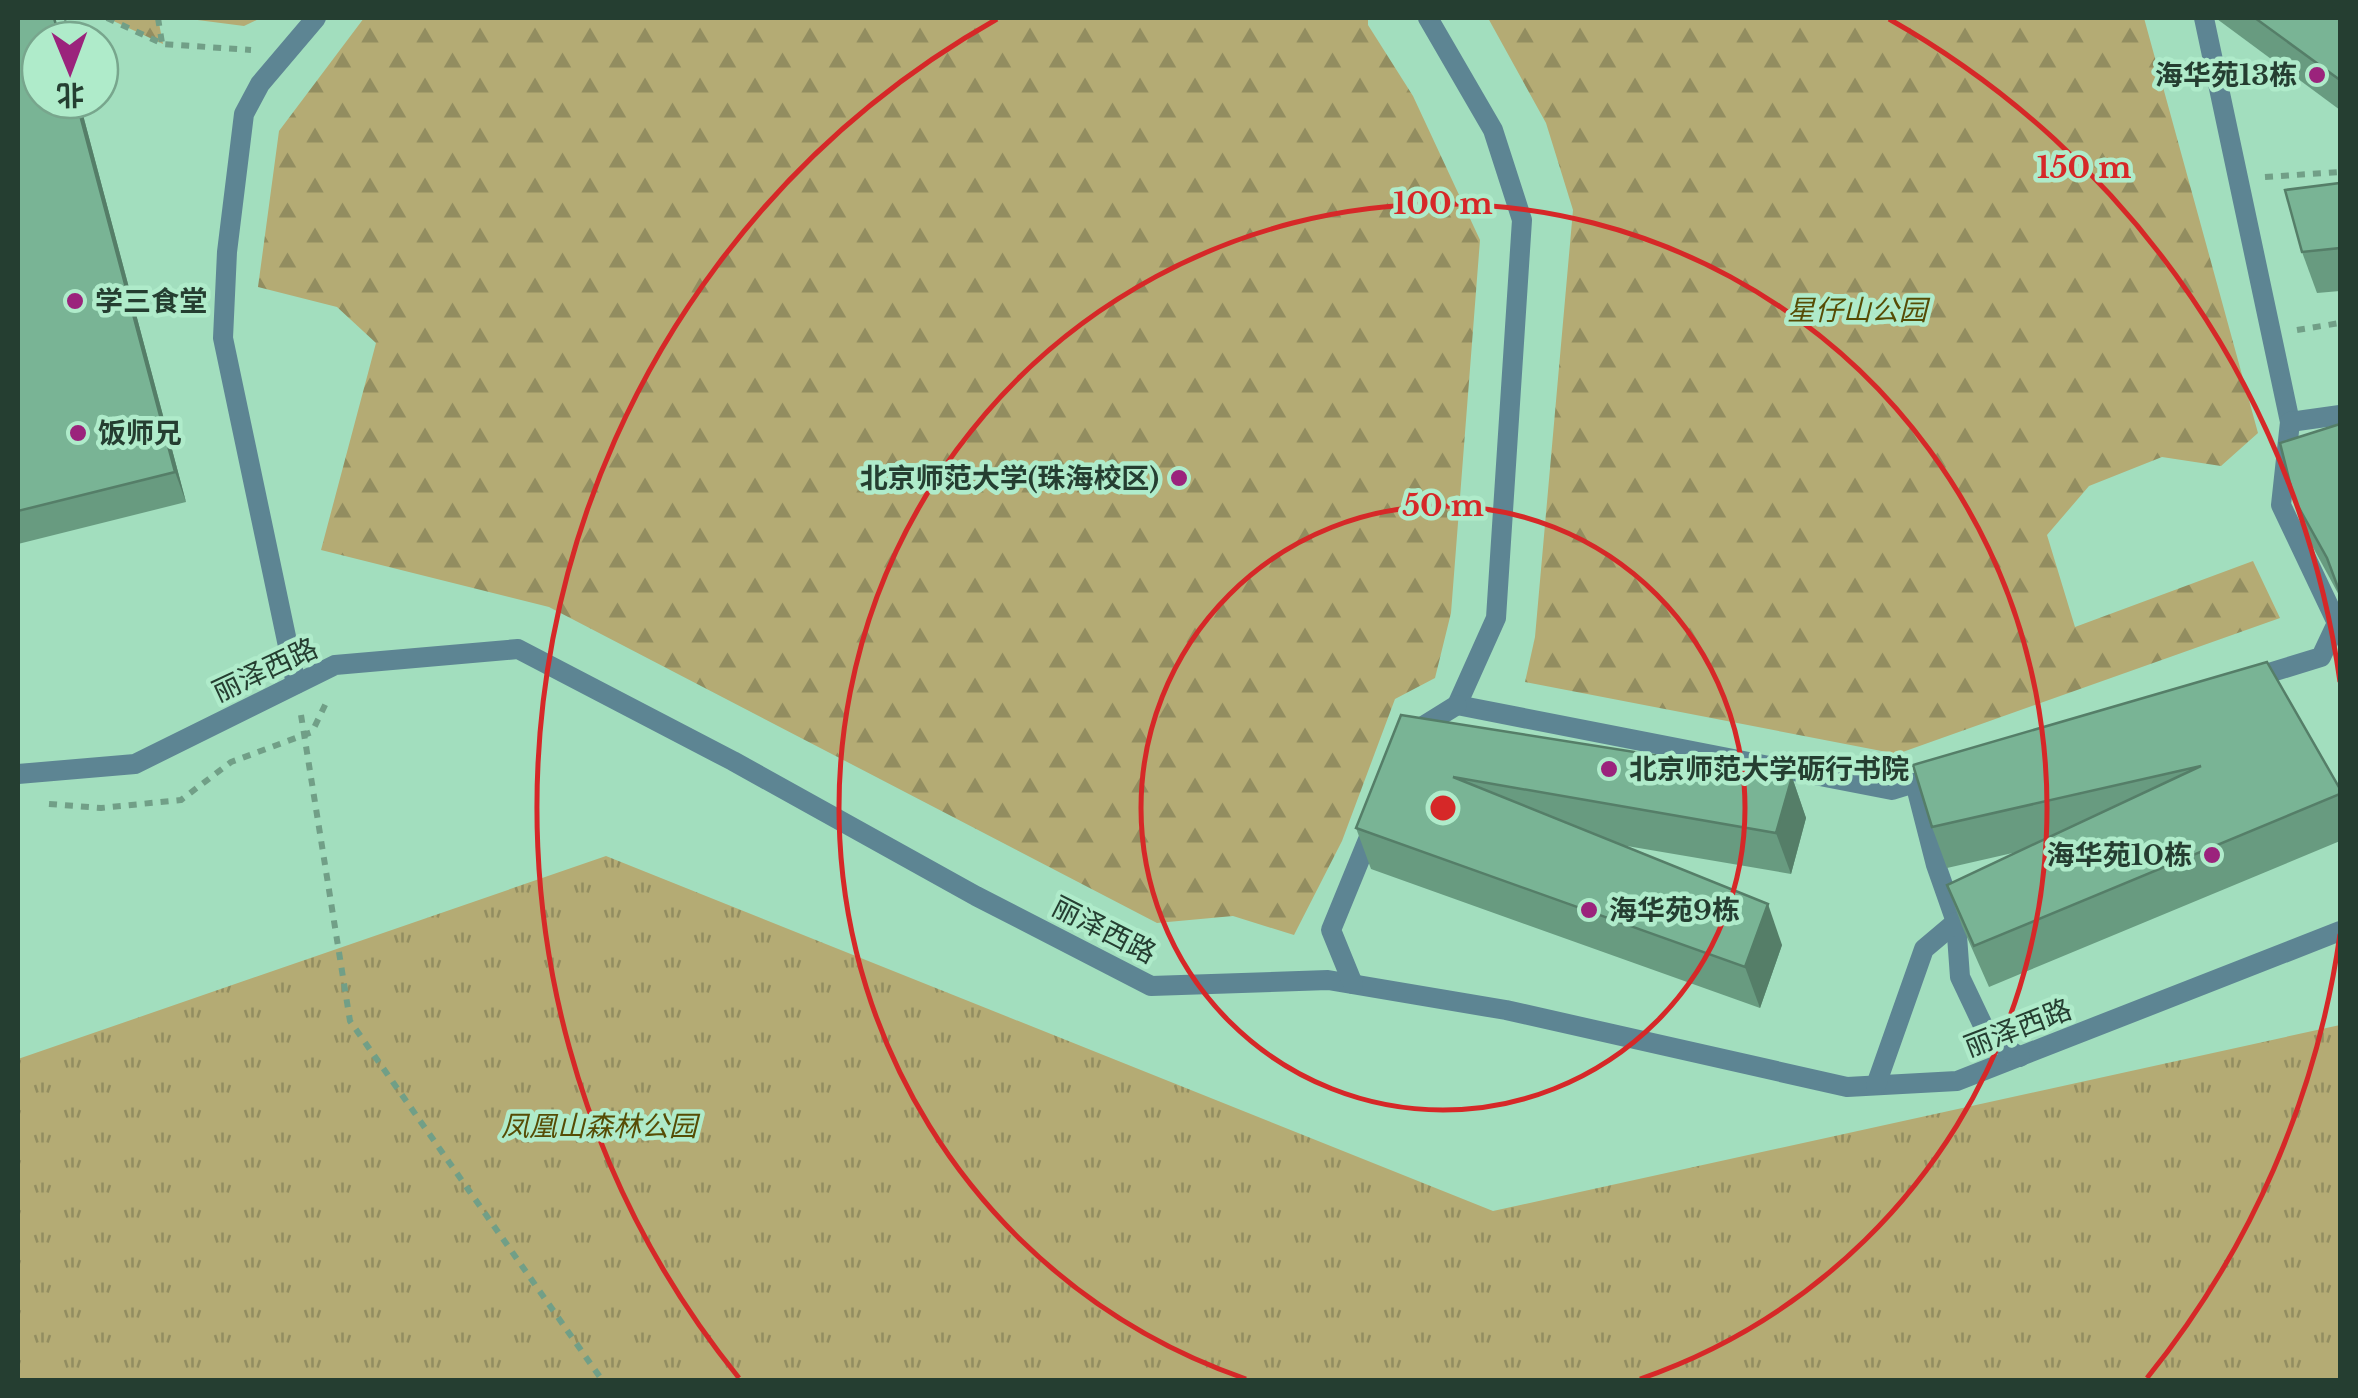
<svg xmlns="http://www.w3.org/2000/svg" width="2358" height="1398" font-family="'Libre Baskerville','Noto Sans SC',serif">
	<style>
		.forest { fill: url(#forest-firs) }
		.park { fill: url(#park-tufts) }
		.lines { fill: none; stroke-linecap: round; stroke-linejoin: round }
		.path { stroke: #719f87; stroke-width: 6; stroke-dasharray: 8 8; stroke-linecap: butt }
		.lane { stroke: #5d8593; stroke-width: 20 }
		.wall { fill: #689b80 }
		.shaded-wall { fill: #557e68 }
		.building { fill: #79b495; stroke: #557e68; stroke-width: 2.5 }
		.ring { fill: none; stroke: #d62828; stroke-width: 5 }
		.poi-dot { fill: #9b237c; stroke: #afebca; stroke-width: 4 }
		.labels { text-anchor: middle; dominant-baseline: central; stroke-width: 9; stroke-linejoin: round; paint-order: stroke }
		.poi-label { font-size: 28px; font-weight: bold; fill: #253e31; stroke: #afebca; text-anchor: start }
		.park-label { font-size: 28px; font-style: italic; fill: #564c05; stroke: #afebca }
		.street-label { font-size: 28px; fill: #253e31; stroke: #afebca }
		.centre { fill: #d62828; stroke: #afebca; stroke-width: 5 }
		.ring-label { font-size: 30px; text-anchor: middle; font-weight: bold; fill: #d62828; stroke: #afebca; stroke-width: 9; stroke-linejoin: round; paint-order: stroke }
	</style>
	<defs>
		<pattern id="forest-firs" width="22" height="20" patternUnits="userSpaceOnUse" patternTransform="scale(2.5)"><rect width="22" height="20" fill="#b4ab74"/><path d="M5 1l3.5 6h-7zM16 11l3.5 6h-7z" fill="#928d60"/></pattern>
		<pattern id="park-tufts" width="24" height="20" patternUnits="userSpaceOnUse" patternTransform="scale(2.5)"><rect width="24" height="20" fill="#b4ab74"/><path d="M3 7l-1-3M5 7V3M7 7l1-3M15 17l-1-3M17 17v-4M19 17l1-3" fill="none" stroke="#928d60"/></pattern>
	</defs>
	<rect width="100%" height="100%" fill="#a2debe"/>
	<g class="forest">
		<path d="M107,18H158L163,44Z"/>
		<path d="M182,18H261L244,26Z"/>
		<path d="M364,18H1368V25L1413,96L1480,240L1451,613L1435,678L1395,699L1342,841L1294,935L1233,916L1157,923L549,607L321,550L376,343L337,307L258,287L279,131Z"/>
		<path d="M1488,18H2144L2258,433L2221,466L2162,457L2089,486L2047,535L2075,627L2253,561L2280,618L1897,754L1525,682L1535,637L1573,210L1546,123Z"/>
	</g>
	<path class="park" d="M606,856L1493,1211L2340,1025V1380H18V1059Z"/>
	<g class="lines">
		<g class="path">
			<path d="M107,18L163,44L251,50"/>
			<path d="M158,18L162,43"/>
			<path d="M48,21L66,18"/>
			<path d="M2265,177L2340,172"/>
			<path d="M2297,330L2340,323"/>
			<path d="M301,715L350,1021L602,1380"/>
			<path d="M49,804L101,808L181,800L231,762L312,732L327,701"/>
		</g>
		<g class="lane">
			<path d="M1428,18L1493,130L1522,220L1496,618L1457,705L1892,790L1941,775"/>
			<path d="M2204,18L2290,422L2281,505L2337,623L2321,657L2246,680"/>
			<path d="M2290,422L2340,415"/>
			<path d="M296,684L223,338L227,252L244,114L260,84L316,18"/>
			<path d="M1412,733L1457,705"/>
			<path d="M18,774L135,764L335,665L518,649L733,761L976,896L1151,986L1328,980L1506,1010L1847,1087L1957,1081L2340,931"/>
			<path d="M1915,783L1936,865L1956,922L1960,977L1988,1036L2020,1057"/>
			<path d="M1353,984L1331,930L1374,825"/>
			<path d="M1876,1085L1924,949L1956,922"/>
		</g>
	</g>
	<g class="wall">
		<path d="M18,18L63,38V40H40V100H79L186,502L18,544Z"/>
		<path d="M2216,18H2340V110L2217,19Z"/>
		<path d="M2340,183V291L2317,293L2302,252Z"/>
		<path d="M2340,424V597L2309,540L2294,499Z"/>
		<path d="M2267,662L2340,789V841L1989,987L1962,926L1947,885L2017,852L1947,868L1932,827Z"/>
		<path d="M1401,715L1792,777L1806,818L1791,874L1621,845L1782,945L1760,1008L1371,869L1356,828Z"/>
	</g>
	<g class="shaded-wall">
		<path d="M76,100H79L186,502L175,472Z"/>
		<path d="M1792,777L1806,818L1791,874L1776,833Z"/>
		<path d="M1768,904L1782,945L1760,1008L1745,967Z"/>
	</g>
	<g class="building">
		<path d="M18,18H54L60,40H40V100H76L175,472L18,511Z"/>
		<path d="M2255,18H2340V80Z"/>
		<path d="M2340,183V248L2302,252L2285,190Z"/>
		<path d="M2340,424V593L2327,558L2294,499L2280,443Z"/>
		<path d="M2267,662L2340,789V794L1974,946L1947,885L2201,766L1932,827L1913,765Z"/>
		<path d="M1401,715L1792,777L1776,833L1453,777L1768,904L1745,967L1356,828Z"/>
	</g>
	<g class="ring">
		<circle cx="1443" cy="808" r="302"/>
		<path d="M1246 1379A604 604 0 1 1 1640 1379"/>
		<path d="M2340 934A906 906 0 0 1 2147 1378M739 1378A906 906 0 0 1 997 19M1889 19A906 906 0 0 1 2340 682"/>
	</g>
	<g class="poi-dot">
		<circle cx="2317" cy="75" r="10"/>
		<circle cx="75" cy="301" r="10"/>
		<circle cx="78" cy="433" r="10"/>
		<circle cx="1179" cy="478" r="10"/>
		<circle cx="1609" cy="769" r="10"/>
		<circle cx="2212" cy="855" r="10"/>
		<circle cx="1589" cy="910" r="10"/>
	</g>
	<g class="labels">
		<g class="poi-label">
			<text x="2297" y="75" text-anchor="end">海华苑13栋</text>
			<text x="95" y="301">学三食堂</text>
			<text x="98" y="433">饭师兄</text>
			<text x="1159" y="478" text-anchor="end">北京师范大学(珠海校区)</text>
			<text x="1629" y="769">北京师范大学砺行书院</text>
			<text x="2192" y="855" text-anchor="end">海华苑10栋</text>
			<text x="1609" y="910">海华苑9栋</text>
		</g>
		<g class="park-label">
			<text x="1857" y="310">星仔山公园</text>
			<text x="599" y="1126">凤凰山森林公园</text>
		</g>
		<g class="street-label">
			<text transform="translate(265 670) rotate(-25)">丽泽西路</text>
			<text transform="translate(1104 930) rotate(27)">丽泽西路</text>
			<text transform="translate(2018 1028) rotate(-21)">丽泽西路</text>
		</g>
	</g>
	<circle cx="1443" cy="808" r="15" class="centre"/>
	<g class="ring-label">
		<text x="2084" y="178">150 m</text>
		<text x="1443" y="214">100 m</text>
		<text x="1443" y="516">50 m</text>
	</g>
	<rect width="2358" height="1398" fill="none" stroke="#253e31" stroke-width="40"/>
	<g transform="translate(70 70) rotate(179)"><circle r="48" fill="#afebca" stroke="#78a68d" stroke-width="2.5"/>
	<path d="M0-8L18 38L0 25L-18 38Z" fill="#9b237c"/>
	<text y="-15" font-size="28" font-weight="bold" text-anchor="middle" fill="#253e31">北</text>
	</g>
</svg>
